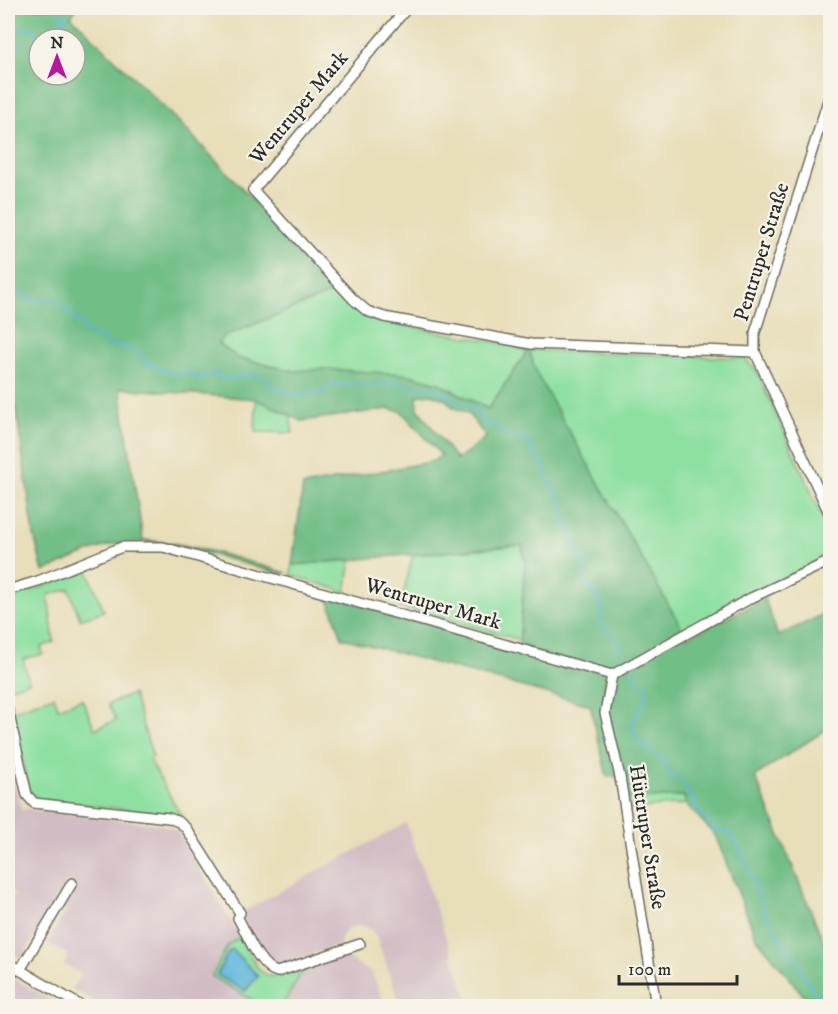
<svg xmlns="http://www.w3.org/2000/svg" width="838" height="1014" font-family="'IM FELL DW Pica',serif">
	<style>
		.industrial { fill: #d2bdc5 }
		.green { fill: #8ee0a1; stroke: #5c8666; stroke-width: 1.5; fill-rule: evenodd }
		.forest { fill: #72be87; stroke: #4e7459; stroke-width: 1.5; fill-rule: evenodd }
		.water { fill: #5fb5db; stroke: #457083; stroke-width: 1.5 }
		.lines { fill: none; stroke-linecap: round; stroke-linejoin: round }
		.stream { stroke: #5fb5db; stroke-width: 2 }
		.street-casing { stroke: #6d6a5d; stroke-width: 12 }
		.street { stroke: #fff; stroke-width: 9 }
		.labels { text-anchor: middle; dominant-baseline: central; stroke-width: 4.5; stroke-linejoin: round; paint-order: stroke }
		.street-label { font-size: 21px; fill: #2b2b2b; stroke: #f7f3e8 }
	</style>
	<rect width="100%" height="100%" fill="#f7f3e8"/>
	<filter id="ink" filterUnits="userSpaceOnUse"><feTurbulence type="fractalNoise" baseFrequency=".0167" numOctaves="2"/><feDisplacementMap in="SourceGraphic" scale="12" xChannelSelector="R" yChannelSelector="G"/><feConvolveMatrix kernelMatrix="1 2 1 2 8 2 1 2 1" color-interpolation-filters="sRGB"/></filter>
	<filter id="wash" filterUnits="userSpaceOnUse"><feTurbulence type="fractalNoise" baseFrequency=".008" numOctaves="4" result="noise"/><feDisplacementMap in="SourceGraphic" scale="24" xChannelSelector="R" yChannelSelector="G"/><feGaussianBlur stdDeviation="1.35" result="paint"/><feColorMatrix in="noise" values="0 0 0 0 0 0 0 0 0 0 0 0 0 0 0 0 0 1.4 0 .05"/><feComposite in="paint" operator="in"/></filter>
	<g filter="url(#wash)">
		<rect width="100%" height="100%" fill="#e8deb9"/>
		<g class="industrial">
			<path d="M8,743L22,811L25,809L162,825L177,831L240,937L228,945L212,976L262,1006H101L72,989L81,974L64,964L68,955L47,943L66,911L64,902L74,884L68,880L23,956L20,959L8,951V906L15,894L8,889Z"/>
			<path d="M406,823L470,1006H401L377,938L372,931L365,926H356L348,929L342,936L340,945L281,965L269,963L240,913Z"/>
			<path d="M344,956L372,973L385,1006H282L303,970Z"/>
			<path d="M8,975L61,1006H8Z"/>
		</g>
		<g class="green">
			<path d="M339,290L361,314L373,320L513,345L527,352L488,409L439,383L324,369L294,371L238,358L217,343L225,336Z"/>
			<path d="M529,350L744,358L756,370L830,533V556L813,563L682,631L537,375Z"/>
			<path d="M256,399L290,415L293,433L255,432Z"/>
			<path d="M522,545L525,561L521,640L400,607L413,555Z"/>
			<path d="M351,560L346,592L291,575L292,565Z"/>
			<path d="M87,569L104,611L80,619L69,589L48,595L54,642L41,647L43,654L23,659L29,682L8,688V596L37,589Z"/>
			<path d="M133,694L153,757L149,759L183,819L175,815L41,800L34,797L29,791L12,711L54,696L58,708L82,699L95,729L116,720L108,704Z"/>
			<path d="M684,796L686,804L629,809L627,799Z"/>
			<path d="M240,937C261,973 259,985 303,970L282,1006H262L212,976L228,945ZM229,951L258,976L245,991L217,974Z"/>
		</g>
		<path class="forest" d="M8,8H77L71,16L179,122L339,290L225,336L218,343L238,358L294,371L324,369L406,374L439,383L488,409L527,352L513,345L529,350L537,375L687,637L765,599L778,636L830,611V727L755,776L830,957V1005L829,1006H812L756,937L715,835L686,804L684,796L627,799L616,776L607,777L590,705L342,638L327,595L519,648L525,561L522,545L292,565L303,486L434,461L441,455L401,411L389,409L301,421L290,415L255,399L120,388L143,540C193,543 239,559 287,573L281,574C237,563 165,536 122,543C94,547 68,561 43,572L34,535L8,354ZM39,39H75V75H39ZM431,394L445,399L453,407L468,413L486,437L457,460L418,409L417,396Z"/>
		<path class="water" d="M232,949L258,976L245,991L217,975L228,953Z"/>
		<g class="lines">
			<g class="stream">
				<path d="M8,54L20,45L13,38L22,29H32L42,38L59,21L67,19L56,8"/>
				<path d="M8,279L20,293L38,301L54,300L62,305L89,333L104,340L107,346L116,344L138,352L149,365L179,374L190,372L195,379L218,373L223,379C244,378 257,368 274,389L279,388C294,401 324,395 337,383L344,385L359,383L371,386L388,383L433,388L449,395L454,401L477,410L478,416L511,438L518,435L524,438L534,450L535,455L545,467V475L564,507L563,516L584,564L586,584L602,601L601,624L611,633L619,645L618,651L628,664"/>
				<path d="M631,669L638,683L647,688L645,702L632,723L635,737L663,760L669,775L685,784L698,812L715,830L730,832L748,866L764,912L814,991L822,1006"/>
			</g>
		</g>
	</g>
	<g filter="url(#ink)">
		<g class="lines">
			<g class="street-casing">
				<g id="street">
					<path d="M407,8L253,190L353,299L367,311L384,317L531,344L755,352"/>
					<path d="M830,94L755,333V352L830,515"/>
					<path d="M8,590L38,581L122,547H163L612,675L751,598L830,561"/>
					<path d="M612,675L605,713L620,777L656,1006"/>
					<path d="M8,710L27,795L34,803L169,818L179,822L186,828L240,913"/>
					<path d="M238,918C247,934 259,967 277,972L360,944"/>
					<path d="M8,963L81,1006"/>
					<path d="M20,970L72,883"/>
				</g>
			</g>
			<use href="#street" class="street"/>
		</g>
	</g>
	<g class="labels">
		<g class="street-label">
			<text transform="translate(299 108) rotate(-50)">Wentruper Mark</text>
			<text transform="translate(762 252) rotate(-73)">Pentruper Straße</text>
			<text transform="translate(433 604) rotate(16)">Wentruper Mark</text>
			<text transform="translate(647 837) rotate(81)">Hüttruper Straße</text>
		</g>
	</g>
	<rect width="838" height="1014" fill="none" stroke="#f7f3e8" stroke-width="30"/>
	<g transform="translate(57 57)"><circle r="28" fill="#f7f3e8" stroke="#a5a39c" stroke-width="1.5"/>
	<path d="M0-4.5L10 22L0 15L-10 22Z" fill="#b5179e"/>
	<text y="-9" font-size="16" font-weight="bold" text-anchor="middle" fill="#2b2b2b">N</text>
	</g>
	<path d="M619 975v9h118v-9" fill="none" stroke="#2b2b2b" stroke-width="3"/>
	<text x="628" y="975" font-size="18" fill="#2b2b2b" stroke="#f7f3e8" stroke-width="4.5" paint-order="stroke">100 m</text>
</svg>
